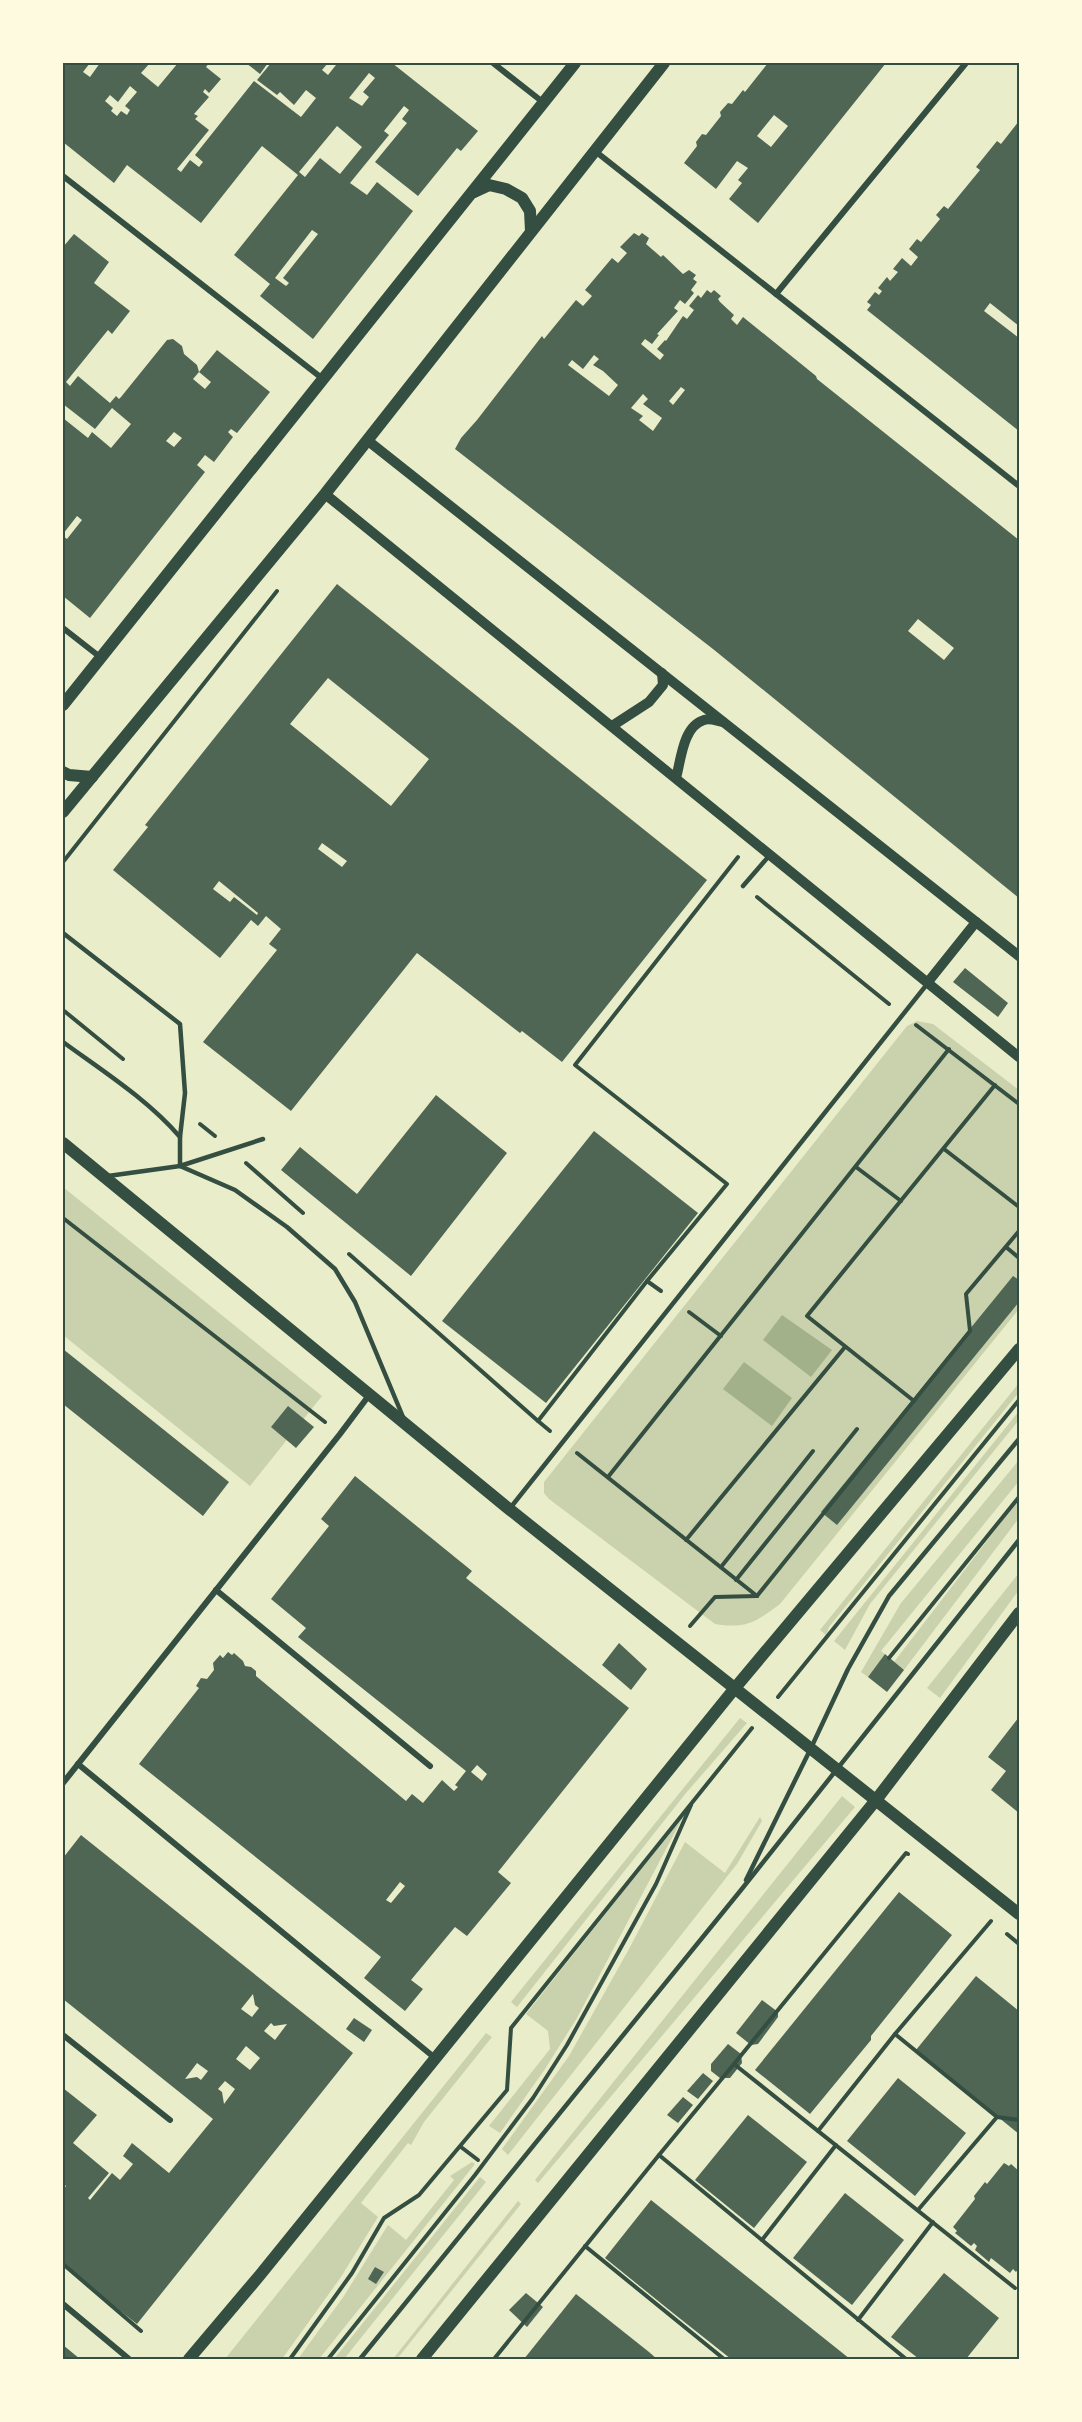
<svg xmlns="http://www.w3.org/2000/svg" width="1082" height="2422" font-family="'IBM Plex Sans',sans-serif">
	<style>
		.green { fill: #cad2ad }
		.water { fill: #a3b18a }
		.building { fill: #4f6655; fill-rule: evenodd }
		.lines { fill: none; stroke-linecap: round; stroke-linejoin: round }
		.path { stroke: #344e41; stroke-width: 4 }
		.service { stroke: #344e41; stroke-width: 4.5 }
		.minor { stroke: #344e41; stroke-width: 6 }
		.tertiary { stroke: #344e41; stroke-width: 10 }
		.secondary { stroke: #344e41; stroke-width: 12 }
		.neatline { fill: none; stroke: #344e41; stroke-width: 2 }
	</style>
	<rect width="100%" height="100%" fill="#e9edc9"/>
	<g class="green">
		<path d="M917,1021L933,1024L1019,1090V1309L780,1604C756,1622 746,1629 715,1624L549,1499L544,1493V1482L907,1026Z"/>
		<path d="M63,1187L322,1396L250,1486L63,1335Z"/>
		<path d="M1019,1383V1392L829,1627L826,1635L820,1630Z"/>
		<path d="M1019,1411V1420L870,1604L845,1650L834,1641Z"/>
		<path d="M1019,1460V1481L881,1651L885,1654L868,1677L861,1672L901,1603Z"/>
		<path d="M1019,1499V1518L904,1670L894,1662Z"/>
		<path d="M1019,1573V1590L940,1698L927,1688Z"/>
		<path d="M740,1718L747,1723L686,1793L517,2007L511,2002Z"/>
		<path d="M842,1796L855,1807L538,2183L535,2180Z"/>
		<path d="M684,1815L577,2018L545,2069L500,2133L489,2126L550,2049L548,2031L526,2014Z"/>
		<path d="M760,1817L762,1821L737,1864L508,2155L502,2149L569,2056L629,1949L685,1842L725,1873Z"/>
		<path d="M486,2033L492,2037L424,2122L411,2145L408,2143L361,2203L378,2217L341,2277L282,2359H225Z"/>
		<path d="M472,2162L475,2164L319,2359H298L344,2296L388,2225L406,2240L454,2180L450,2176Z"/>
		<path d="M480,2177L486,2182L344,2359H334Z"/>
		<path d="M518,2201L521,2204L397,2359H393Z"/>
	</g>
	<g class="water">
		<path d="M782,1315L832,1350L811,1377L763,1340Z"/>
		<path d="M744,1362L792,1398L772,1426L723,1389Z"/>
	</g>
	<g class="building">
		<path d="M63,63H90L83,72L90,77L100,63H150L141,73L158,87L178,63H209L206,67L221,79L209,93L205,89L203,92L209,97L194,114L198,116L195,119L209,130L177,169L181,172L190,160L199,167L203,162L195,155L254,81L301,117L316,98L306,90L294,105L280,92L277,95L257,80L271,63H328L322,70L328,75L336,65L333,63H392L478,131L461,151L457,148L418,196L375,162L407,123L402,119L409,110L404,106L384,131L389,135L350,183L367,195L377,182L413,211L313,339L260,296L270,284L234,255L298,175L262,146L201,223L127,165L114,183L63,142ZM369,73L375,78L363,92L369,97L362,106L349,98ZM130,86L137,92L125,106L130,110L127,115L121,111L117,116L111,111L113,108L105,101L110,95L118,102ZM337,126L362,147L340,174L320,158L305,177L299,172ZM312,230L318,234L283,278L289,283L286,286L275,278Z"/>
		<path d="M246,63H268L260,74Z"/>
		<path d="M768,63H886L758,223L729,199L742,183L738,180L748,168L737,161L716,189L684,163L697,146L696,142L702,134L706,135L721,116L720,112L728,103L732,104L743,90L745,92ZM774,115L788,126L771,147L757,136Z"/>
		<path d="M1019,121V326L990,303L984,311L1019,338V431L867,310L871,305L867,302L875,292L879,295L882,291L878,288L887,277L890,281L898,272L893,269L902,258L911,266L918,257L909,249L917,239L921,242L940,219L936,215L944,206L948,209L980,170L976,167L997,141L1001,144Z"/>
		<path d="M634,233L639,236L642,233L649,238L646,244L661,257L663,255L683,274L689,270L696,275L693,279L697,282L691,290L694,293L685,304L680,300L674,308L678,311L657,334L659,335L652,344L645,339L641,344L660,360L664,355L657,349L665,340L666,341L683,316L687,319L694,310L689,306L698,295L701,298L707,290L711,293L714,290L721,296L718,299L720,302L734,315L731,319L737,325L743,317L816,376L817,379L1019,540V898L713,649L455,449L461,438L477,420L542,336L544,339L576,300L583,306L592,296L585,290L612,258L618,263L627,253L620,247ZM594,355L599,359L593,365L603,371L618,385L609,396L568,365L572,360L583,369ZM681,387L685,390L673,405L669,401ZM643,394L648,399L643,404L662,418L653,431L639,420L643,416L631,408ZM918,619L954,648L944,660L908,631Z"/>
		<path d="M74,234L109,262L94,283L130,311L112,334L108,330L66,382L70,386L78,376L110,403L116,396L119,399L121,397L167,340L173,339L182,346L184,354L197,365L199,372L217,350L270,392L237,433L231,429L228,432L233,437L214,462L205,455L197,465L205,472L90,618L63,596V536L67,539L82,520L77,516L63,534V418L88,438L92,432L111,448L131,424L112,408L95,429L63,404V247ZM199,372L211,382L205,389L193,379ZM174,432L182,438L174,447L166,441Z"/>
		<path d="M337,584L707,880L562,1062L522,1031L520,1033L417,953L291,1111L203,1042L277,950L269,944L281,929L266,916L258,926L251,920L220,958L113,870L148,827L145,825L149,820ZM328,678L429,759L391,806L290,724ZM322,843L347,861L342,867L318,849ZM219,881L258,913L257,915L234,897L230,902L213,889Z"/>
		<path d="M965,968L1008,1003L998,1017L953,982Z"/>
		<path d="M436,1095L507,1153L411,1276L281,1170L300,1147L357,1194Z"/>
		<path d="M594,1131L698,1213L546,1403L442,1321Z"/>
		<path d="M1013,1276L1019,1280V1302L837,1525L821,1512Z"/>
		<path d="M63,1349L229,1482L203,1516L63,1404Z"/>
		<path d="M288,1406L314,1427L296,1448L271,1427Z"/>
		<path d="M355,1476L472,1571L466,1578L629,1708L498,1872L511,1883L467,1936L455,1927L411,1980L423,1989L405,2011L364,1978L381,1957L139,1764L199,1688L196,1686L201,1678L207,1679L214,1670L213,1663L220,1655L223,1658L228,1652L232,1655L234,1653L243,1661L245,1666L251,1667L256,1671V1676L406,1801L412,1794L423,1803L442,1780L454,1791L458,1787L455,1785L466,1771L298,1637L306,1628L271,1599L329,1526L321,1519ZM477,1765L487,1774L482,1781L471,1772ZM400,1882L405,1886L391,1903L386,1900Z"/>
		<path d="M619,1643L647,1669L631,1690L602,1665Z"/>
		<path d="M885,1654L904,1670L887,1692L868,1677Z"/>
		<path d="M1019,1717V1813L991,1790L1006,1771L988,1757Z"/>
		<path d="M81,1835L353,2053L137,2324L63,2266V2190L66,2186L63,2183V2088L97,2115L73,2143L109,2173L88,2198L90,2200L112,2173L120,2180L133,2164L123,2156L132,2143L169,2173L213,2119L63,1999V1858ZM253,1994L255,2005L259,2008L252,2017L241,2009ZM271,2023L274,2026L287,2024L275,2040L264,2031ZM246,2046L260,2058L250,2070L236,2059ZM197,2063L208,2071L201,2080L197,2077L185,2079ZM225,2081L235,2089L224,2104L222,2092L218,2089Z"/>
		<path d="M899,1892L952,1935L871,2036V2040L810,2114L755,2070Z"/>
		<path d="M976,1976L1019,2011V2134L916,2050Z"/>
		<path d="M762,2000L778,2012V2017L758,2044L751,2045L736,2033Z"/>
		<path d="M354,2018L372,2030L364,2042L346,2029Z"/>
		<path d="M728,2044L741,2054L742,2063L730,2078H720L711,2071V2064Z"/>
		<path d="M703,2073L713,2081L698,2099L687,2091Z"/>
		<path d="M898,2078L966,2133L915,2196L847,2141Z"/>
		<path d="M683,2097L693,2105L678,2123L667,2115Z"/>
		<path d="M748,2115L807,2162L754,2228L695,2180Z"/>
		<path d="M1004,2163L1009,2166L1011,2164L1019,2171V2268L1016,2272L1013,2269L1010,2273L991,2258L989,2262L975,2250L977,2246L974,2243L971,2246L955,2233L957,2231L953,2227L975,2199L974,2196L985,2182L987,2184Z"/>
		<path d="M845,2193L904,2240L852,2305L793,2258Z"/>
		<path d="M651,2200L656,2204L850,2359H731L673,2313L605,2258Z"/>
		<path d="M375,2267L384,2272L376,2284L368,2279Z"/>
		<path d="M944,2273L999,2318L966,2359H919L891,2337Z"/>
		<path d="M526,2293L543,2307L527,2327L509,2310Z"/>
		<path d="M576,2294L649,2352L657,2359H524Z"/>
		<path d="M63,2345L80,2359H63Z"/>
	</g>
	<g class="lines">
		<g class="path">
			<path d="M63,862L277,591"/>
			<path d="M757,897L889,1004"/>
			<path d="M63,1010L123,1059"/>
			<path d="M916,1025L1019,1104"/>
			<path d="M200,1124L215,1136"/>
			<path d="M944,1149L1019,1207"/>
			<path d="M246,1163L303,1213"/>
			<path d="M856,1167L901,1201"/>
			<path d="M63,1218L325,1422"/>
			<path d="M1006,1247L1019,1258"/>
			<path d="M349,1254L538,1421L647,1281L727,1184L575,1065L738,857"/>
			<path d="M647,1281L661,1291"/>
			<path d="M689,1312L721,1336"/>
			<path d="M914,1401L807,1316L995,1085"/>
			<path d="M538,1421L550,1431"/>
			<path d="M577,1453L757,1596"/>
			<path d="M608,1477L949,1049"/>
			<path d="M686,1540L845,1347"/>
			<path d="M721,1567L813,1451"/>
			<path d="M736,1580L857,1429"/>
			<path d="M757,1596L970,1331L966,1294L1019,1231"/>
			<path d="M690,1626L715,1597L757,1596"/>
			<path d="M889,1658L1019,1497"/>
			<path d="M778,1697L1019,1400"/>
			<path d="M1007,1934L1019,1944"/>
			<path d="M895,2034L997,2117L1019,2120"/>
			<path d="M734,2064L906,1853L908,1854"/>
			<path d="M818,2131L895,2034L991,1921"/>
			<path d="M461,2147L478,2160"/>
			<path d="M659,2155L734,2064L1015,2288"/>
			<path d="M918,2210L997,2117"/>
			<path d="M762,2240L836,2145"/>
			<path d="M585,2246L724,2359"/>
			<path d="M63,2264L141,2331"/>
			<path d="M858,2320L933,2222"/>
			<path d="M290,2359L352,2273L384,2218L419,2195L507,2090L511,2028L752,1728"/>
			<path d="M328,2359L475,2175L533,2098L567,2045L656,1884L691,1805"/>
			<path d="M494,2359L659,2155L906,2359"/>
		</g>
		<g class="service">
			<path d="M743,886L769,856"/>
			<path d="M63,933L180,1024L185,1093L180,1137"/>
			<path d="M63,1042C104,1072 147,1099 180,1137V1166L263,1139"/>
			<path d="M108,1176L180,1166L235,1190L287,1227L335,1269L355,1302L403,1417"/>
			<path d="M511,1507L928,983"/>
			<path d="M746,1880L811,1748L848,1669L889,1596L1019,1439"/>
			<path d="M360,2359L741,1890L1019,1540"/>
		</g>
		<g class="minor">
			<path d="M493,63L544,103"/>
			<path d="M595,151L1019,486"/>
			<path d="M63,176L323,379"/>
			<path d="M776,294L966,63"/>
			<path d="M63,628L100,657"/>
			<path d="M216,1590L430,1766"/>
			<path d="M78,1764L435,2058"/>
			<path d="M63,1783L340,1434L370,1394"/>
			<path d="M63,2035L170,2120"/>
			<path d="M63,2304L129,2359"/>
		</g>
		<g class="tertiary">
			<path d="M367,440L1019,956"/>
			<path d="M325,494L1019,1057"/>
			<path d="M612,726L649,702L663,685L662,673"/>
			<path d="M676,778C681,760 683,726 704,720C709,718 717,721 723,722"/>
			<path d="M928,982L976,922"/>
		</g>
		<g class="secondary">
			<path d="M474,192L489,185L506,189L522,198L530,211L531,231"/>
			<path d="M63,705L575,63"/>
			<path d="M63,772L69,775L92,777"/>
			<path d="M63,812L325,494L664,63"/>
			<path d="M63,1143L509,1509L1019,1914"/>
			<path d="M189,2359L260,2275L735,1688L1019,1349"/>
			<path d="M422,2359L876,1800L1019,1613"/>
		</g>
	</g>
	<rect width="1082" height="2422" fill="none" stroke="#fefae0" stroke-width="129"/>
	<rect x="64" y="64" width="954" height="2294" class="neatline"/>
</svg>
